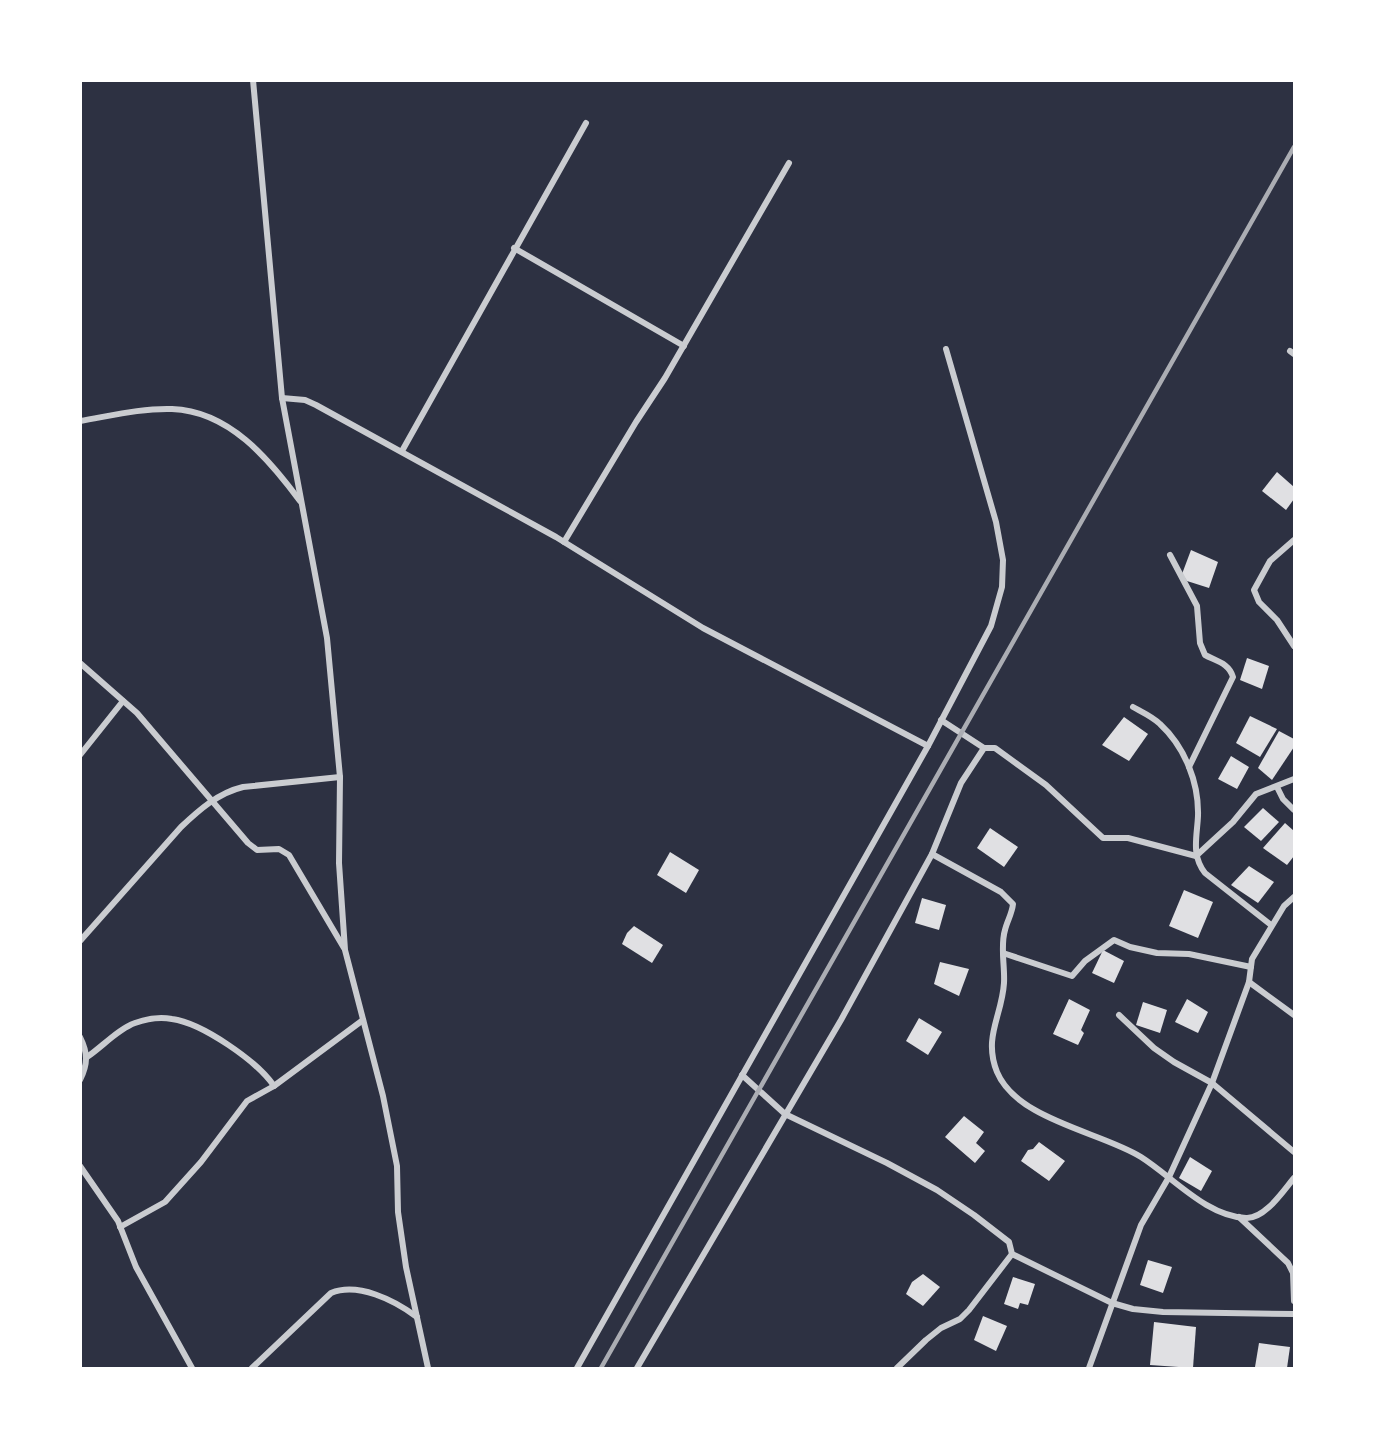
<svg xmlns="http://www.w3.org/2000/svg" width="1375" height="1449" font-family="Ubuntu,sans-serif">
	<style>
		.building { fill: #e0e0e3 }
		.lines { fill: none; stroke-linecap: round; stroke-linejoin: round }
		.minor { stroke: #caccd0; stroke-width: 6 }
		.rail { stroke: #abadb3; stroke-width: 4.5 }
	</style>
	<rect width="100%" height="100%" fill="#2d3142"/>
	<g class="building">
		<path d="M1277,472L1294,487V499L1286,510L1262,491Z"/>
		<path d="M1191,550L1218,562L1209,588L1187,581L1182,574Z"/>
		<path d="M1247,658L1269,666L1262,689L1240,680Z"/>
		<path d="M1250,716L1277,729L1260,757L1236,743Z"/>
		<path d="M1124,717L1148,734L1129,761L1102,745Z"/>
		<path d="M1279,731L1294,739V747L1272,780L1258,768Z"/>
		<path d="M1231,756L1249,767L1237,789L1218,779Z"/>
		<path d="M1263,808L1279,822L1261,841L1244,827Z"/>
		<path d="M1285,823L1294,831V856L1287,865L1263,848Z"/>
		<path d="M990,828L1018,847L1004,867L977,848Z"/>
		<path d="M670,852L699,870L686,893L657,875Z"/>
		<path d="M1249,866L1274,882L1258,903L1231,885Z"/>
		<path d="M1184,890L1213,902L1198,938L1169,926Z"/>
		<path d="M922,898L946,905L939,930L915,923Z"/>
		<path d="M634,926L663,945L652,963L622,944L627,933Z"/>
		<path d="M1103,950L1124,961L1114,983L1092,973Z"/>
		<path d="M940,962L969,969L959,996L934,984Z"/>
		<path d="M1069,999L1090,1010L1081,1030L1084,1033L1078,1045L1053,1034Z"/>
		<path d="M1187,999L1208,1012L1198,1033L1175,1022Z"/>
		<path d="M1143,1002L1167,1010L1160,1033L1136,1025Z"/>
		<path d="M919,1018L942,1032L928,1055L906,1041Z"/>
		<path d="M964,1116L984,1132L976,1143L985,1151L975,1163L945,1137Z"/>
		<path d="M1039,1142L1065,1161L1049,1181L1021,1161L1028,1150L1033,1149Z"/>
		<path d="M1190,1157L1212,1171L1201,1191L1179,1178Z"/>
		<path d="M1148,1260L1172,1267L1163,1293L1140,1285Z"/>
		<path d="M923,1274L940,1287L923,1306L906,1294L912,1282Z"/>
		<path d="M1013,1277L1035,1284L1028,1305L1020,1303L1018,1309L1004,1304Z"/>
		<path d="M983,1316L1007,1326L996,1351L974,1340Z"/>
		<path d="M1154,1322L1196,1327L1193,1368L1150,1365Z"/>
		<path d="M1259,1343L1290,1347L1287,1368L1255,1367Z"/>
	</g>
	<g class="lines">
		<g class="minor">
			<path d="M253,80L282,398L327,638L340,777L339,863L345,950L383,1096L397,1166L398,1212L406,1267L428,1368"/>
			<path d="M514,248L684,346"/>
			<path d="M1290,351L1294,354"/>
			<path d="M282,398L305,400L316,405L556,537L703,628L928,746"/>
			<path d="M80,421C110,416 142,408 172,409C229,411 269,459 300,501"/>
			<path d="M402,451L586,123"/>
			<path d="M1294,540L1270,561L1254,590L1259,602L1277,620L1294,646"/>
			<path d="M564,542L636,422L665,378L789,163"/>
			<path d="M1170,555L1197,606L1200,643L1205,655C1216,661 1229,663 1233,677L1189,767"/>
			<path d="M80,663L137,713L248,843L257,850L279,849L289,855L344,948"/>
			<path d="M1133,707C1142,712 1153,717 1160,724C1185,747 1199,783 1198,816C1197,837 1191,855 1205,873L1271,925"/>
			<path d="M941,720L984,748"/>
			<path d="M80,755L123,701"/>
			<path d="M1277,787L1283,799L1294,810"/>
			<path d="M932,854L1001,892L1013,904C1012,914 1007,921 1005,930C1000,946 1005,966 1004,983C1002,1016 983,1037 997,1072C1017,1120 1101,1132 1141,1157C1174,1178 1206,1216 1246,1218C1265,1219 1283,1191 1294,1178"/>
			<path d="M80,941L181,827C199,810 218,793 243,787L340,777"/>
			<path d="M1003,953L1072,976L1085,961L1114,940L1130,947L1157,953L1189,954L1251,967"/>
			<path d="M1249,982L1294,1015"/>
			<path d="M1119,1015L1154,1048L1174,1062L1212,1083L1294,1152"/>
			<path d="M80,1037C88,1053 88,1064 80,1080"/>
			<path d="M87,1057C102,1047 118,1029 135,1023C146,1019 160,1017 172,1019C202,1023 257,1061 274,1086"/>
			<path d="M742,1075L785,1114L887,1163L937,1190L974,1215L1009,1242L1012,1254L1112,1303L1133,1309L1163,1312L1294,1314"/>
			<path d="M80,1166L118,1221L136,1267L192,1368"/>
			<path d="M1239,1217L1288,1263L1293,1273L1294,1301"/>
			<path d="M120,1227L165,1202L201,1162L247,1101L274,1086L363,1020"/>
			<path d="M252,1368L331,1293C358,1282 394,1300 417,1317"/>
			<path d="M577,1368L928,746L991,626L1002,587L1003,560L996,522L946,349"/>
			<path d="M637,1368L841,1020L932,854L961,783L984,748H995L1046,785L1103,838H1128L1196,856L1233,822L1256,794L1294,779"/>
			<path d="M897,1368L926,1340L941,1328L960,1319L969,1310L1012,1254"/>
			<path d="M1089,1368L1141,1225L1169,1177L1212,1083L1249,982L1252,959L1284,906L1294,897"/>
		</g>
		<path class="rail" d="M601,1368L1294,147"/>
	</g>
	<rect width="1375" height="1449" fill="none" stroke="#ffffff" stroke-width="164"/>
</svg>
